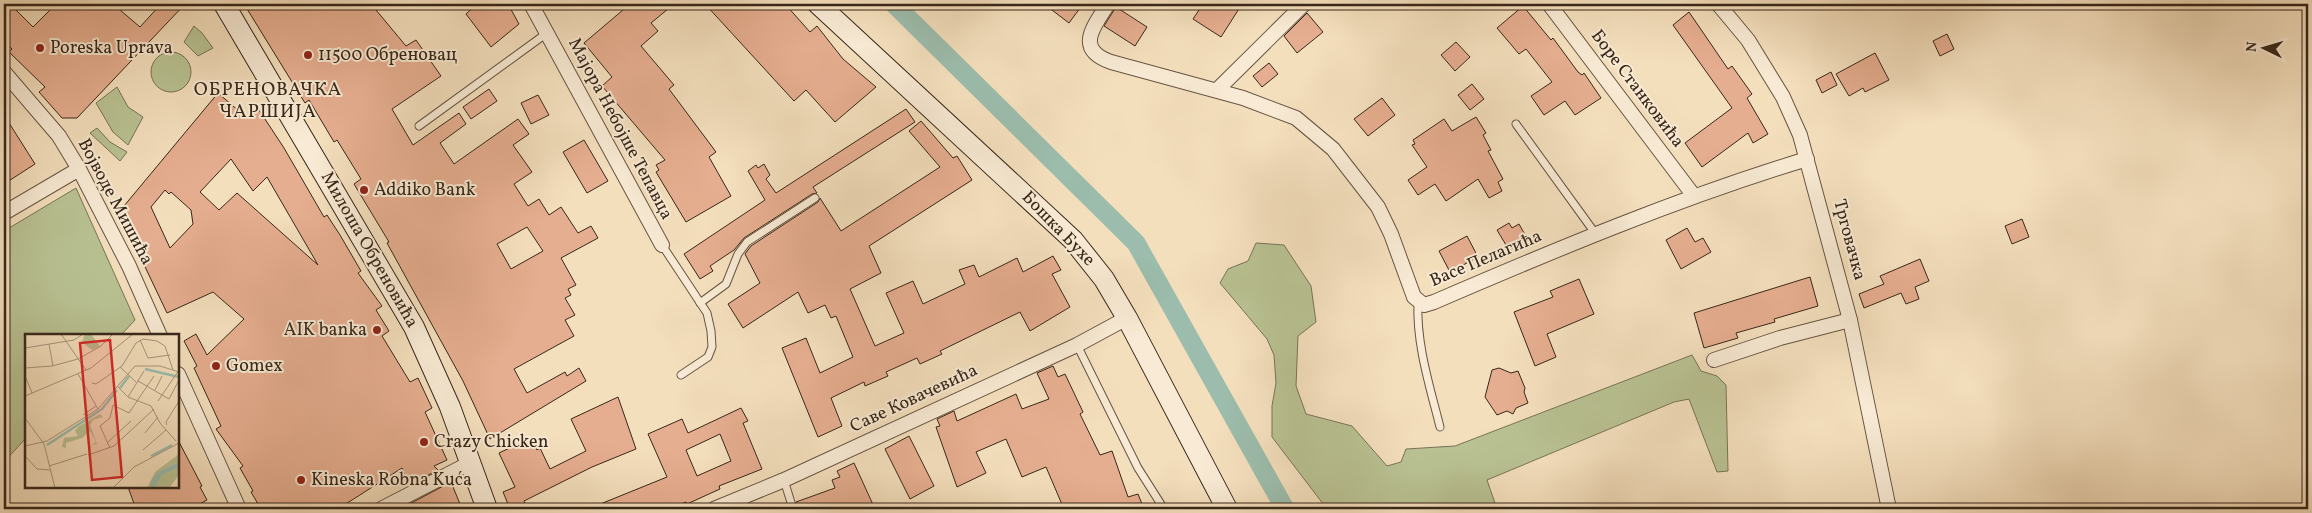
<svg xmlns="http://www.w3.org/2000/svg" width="2312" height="513" font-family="Vollkorn,serif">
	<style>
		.green { fill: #b9c293; stroke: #787456 }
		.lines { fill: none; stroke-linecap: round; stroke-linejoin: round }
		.canal { stroke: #9cbdad; stroke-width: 19 }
		.building { fill: #e6ae90; stroke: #382719; fill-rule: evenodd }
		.lane-casing { stroke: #675542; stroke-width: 9 }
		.street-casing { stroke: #675542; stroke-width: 16 }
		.secondary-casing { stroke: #382719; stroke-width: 22 }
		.lane { stroke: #f8ead4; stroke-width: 7 }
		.street { stroke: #f8ead4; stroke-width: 14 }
		.secondary { stroke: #f8ead4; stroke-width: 20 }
		.poi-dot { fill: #8f2418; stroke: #f8ead4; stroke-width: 2 }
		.labels { text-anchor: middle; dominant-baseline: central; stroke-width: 4; stroke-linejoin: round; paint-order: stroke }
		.poi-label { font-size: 18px; fill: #382719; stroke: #f8ead4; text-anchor: start }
		.street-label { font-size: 18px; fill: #382719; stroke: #f8ead4 }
		.neighbourhood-label { font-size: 19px; letter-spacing: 1px; fill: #382719; stroke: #f8ead4 }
		.inset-river { fill: none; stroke: #9cbdad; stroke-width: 2.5 }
		.inset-road { fill: none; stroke: #a9957b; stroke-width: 1 }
		.view { fill: #d62828; fill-opacity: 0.15; stroke: #d62828; stroke-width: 2.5 }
		.inset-edge { fill: none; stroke: #382719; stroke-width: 2.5 }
	</style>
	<rect width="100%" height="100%" fill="#f4dfbd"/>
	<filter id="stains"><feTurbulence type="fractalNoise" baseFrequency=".004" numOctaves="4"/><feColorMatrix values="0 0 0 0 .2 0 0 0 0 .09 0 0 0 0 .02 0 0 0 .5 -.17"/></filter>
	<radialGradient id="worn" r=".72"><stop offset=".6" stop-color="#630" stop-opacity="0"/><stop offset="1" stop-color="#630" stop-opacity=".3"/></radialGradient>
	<g class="green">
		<path d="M194,26L202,33L213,48L198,56L184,42Z"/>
		<circle cx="171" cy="72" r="20"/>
		<path d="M117,87L128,107L143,117L128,145L113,132L96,103Z"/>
		<path d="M97,128L110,142L127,152L120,161L90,133Z"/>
		<path d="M76,188L135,320L121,335L26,336V438L4,462V231Z"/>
		<path d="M1256,243L1284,245L1311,286L1316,322L1298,336L1296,386L1306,414L1352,426L1387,466L1401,462L1406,449L1455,446L1692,355L1701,371L1717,376L1726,385L1728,471L1717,472L1689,399L1674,402L1487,480L1497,509H1327L1272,437V406L1276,383L1274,355L1267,339L1220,283L1228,269L1248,261Z"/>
	</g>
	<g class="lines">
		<path class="canal" d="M894,4L1136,243L1285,509"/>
	</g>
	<g class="building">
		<path d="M4,4H10L33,27L56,4H113L140,27L161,4H185L77,118H62L39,92L45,87L9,52L12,49L4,41Z"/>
		<path d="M244,4H371L406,46L416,40L441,76L392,109L413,145L459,113L466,124L440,143L454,164L518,119L529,134L513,145L532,172L514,184L528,206L539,199L549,215L561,207L578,233L591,226L598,238L561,258L576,285L568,289L571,295L565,298L575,315L565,320L574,336L514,369L527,393L565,372L567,376L579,368L586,381L490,439L463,381L387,243L389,242L354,184L361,179L337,140L334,142L309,100L305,103ZM527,227L543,251L511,269L497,244Z"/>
		<path d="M477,4H508L519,24L491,47L466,14Z"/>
		<path d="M630,4H674L651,23L658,31L641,46L674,85L669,89L716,152L709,157L731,196L686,222L656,172L659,170L656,165L665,160L602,86L612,77L584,43Z"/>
		<path d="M705,4H785L810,32L817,26L843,59L876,87L835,122L806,90L794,101Z"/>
		<path d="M1044,4H1083L1069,23Z"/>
		<path d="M1203,4H1242L1221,37L1193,19Z"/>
		<path d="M1523,6L1551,40L1553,38L1578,72L1582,75L1584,73L1601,98L1575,115L1565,101L1544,115L1531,96L1552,82L1526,49L1519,54L1497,28Z"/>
		<path d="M1116,7L1147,27L1135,46L1104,26Z"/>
		<path d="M1689,12L1728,69L1732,66L1752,94L1747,98L1768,134L1753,143L1748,133L1702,167L1685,143L1732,108L1673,25Z"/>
		<path d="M1307,13L1323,32L1297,53L1284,36Z"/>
		<path d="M1947,34L1954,49L1940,56L1933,41Z"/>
		<path d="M1456,42L1470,57L1455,71L1441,55Z"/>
		<path d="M1875,53L1889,80L1865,92L1863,88L1849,96L1836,74Z"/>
		<path d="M1269,63L1278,74L1262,87L1253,76Z"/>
		<path d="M1831,72L1837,85L1822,93L1816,80Z"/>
		<path d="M1472,84L1484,99L1470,110L1458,95Z"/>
		<path d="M489,89L497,101L471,119L463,107Z"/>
		<path d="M218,93L247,118L259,110L284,148L324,217L327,215L340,235L361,271L358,273L382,306L376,310L389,331L382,336L410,382L418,378L432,408L425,412L447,460L434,466L438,470L409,485L402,468L338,509H261L251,492L253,491L240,468L243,466L216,429L221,426L194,368L197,366L184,341L196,334L207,355L244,319L213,292L167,313L119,212ZM231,159L253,191L267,177L318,265L237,193L219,210L200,192ZM165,190L169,194L171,192L191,210L193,224L170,248L151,207Z"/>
		<path d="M538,95L549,115L531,124L521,103Z"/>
		<path d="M1382,98L1395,115L1368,136L1354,119Z"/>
		<path d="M906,109L915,122L813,187L817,193L812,194L744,238L734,250L710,266L713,271L700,279L684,254L765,200L748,171L756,165L758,168L764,164L770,175L766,179L776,193Z"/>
		<path d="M4,115L35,164L4,184Z"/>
		<path d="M1476,117L1486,133L1483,135L1491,150L1488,151L1503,179L1498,182L1502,191L1489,198L1478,179L1446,201L1435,184L1418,195L1408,180L1427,167L1412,145L1415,144L1413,140L1444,119L1452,131Z"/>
		<path d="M921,121L953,158L957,156L972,180L869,246L881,273L850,289L875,346L904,333L886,293L913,281L923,304L965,284L959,270L974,265L979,277L1017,258L1023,272L1053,256L1061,270L1052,274L1070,307L1030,331L1020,312L940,351L942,354L920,364L917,358L886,372L888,376L865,386L864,382L831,398L842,426L818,437L782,348L806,338L820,373L853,357L836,316L831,318L825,305L808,313L798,292L743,328L728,304L760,283L745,254L751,246L818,202L820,198L841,231L940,167L909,131Z"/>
		<path d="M584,140L608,181L587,193L563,152Z"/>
		<path d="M2022,219L2029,237L2012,244L2005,226Z"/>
		<path d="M1509,223L1512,228L1519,224L1528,240L1509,250L1497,230Z"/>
		<path d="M1687,228L1695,242L1703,238L1711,252L1681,269L1666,240Z"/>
		<path d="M1467,236L1478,257L1450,272L1439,251Z"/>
		<path d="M1920,259L1929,281L1915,287L1919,299L1906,304L1901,293L1864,308L1859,294L1884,284L1880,276Z"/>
		<path d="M1810,277L1818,306L1774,319L1775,322L1736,333L1738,338L1704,348L1694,313Z"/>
		<path d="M1579,279L1594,314L1547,334L1556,357L1535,366L1514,312L1553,297L1550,291Z"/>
		<path d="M1053,366L1058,377L1065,374L1083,412L1080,414L1100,455L1112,451L1128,497L1138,494L1144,509H1064L1046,467L1022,477L1006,439L976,452L986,473L957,487L936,427L940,426L937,419L954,411L957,421L1016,394L1022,409L1049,399L1037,373Z"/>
		<path d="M1499,368L1511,373L1518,371L1525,388L1524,392L1528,403L1516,408L1513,414L1507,411L1497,415L1485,397L1492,370Z"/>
		<path d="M618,397L636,449L592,467L524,501L527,509H510L503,492L515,487L499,453L531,438L537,450L540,448L550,469L586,451L571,419Z"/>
		<path d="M741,408L748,421L743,423L762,469L719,486L720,489L687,504L686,502L669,509H588L667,477L648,434L682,419L688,433ZM720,434L731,461L697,476L686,450Z"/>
		<path d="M909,436L934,486L910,499L885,449Z"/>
		<path d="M178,440L202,486L200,487L207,500L190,509H136L128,487H178Z"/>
		<path d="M854,463L875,509H798L796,502L835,488L832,480L840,477L837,471Z"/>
		<path d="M451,482L462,509H400Z"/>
	</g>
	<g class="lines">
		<g class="lane-casing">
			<g id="lane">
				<path d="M1516,124L1595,233"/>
				<path d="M419,126L547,33"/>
				<path d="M662,245L707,313L711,331L712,347L708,357L681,375"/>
				<path d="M1418,302C1416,344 1430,387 1440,427"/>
				<path d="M700,303L726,284L738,254L747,242L815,198"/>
				<path d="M1077,345L1138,468L1164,509"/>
				<path d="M784,480L793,509"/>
			</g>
		</g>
		<g class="street-casing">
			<g id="street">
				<path d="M531,4L662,245"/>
				<path d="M1108,4C1094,26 1074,49 1111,62L1243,98L1296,118L1333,149L1378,207L1391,234L1414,297L1424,305L1434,302C1557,249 1679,198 1807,159"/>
				<path d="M1549,4L1694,196"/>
				<path d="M1718,4L1748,40L1783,97L1800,135L1850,320L1889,509"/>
				<path d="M4,72L59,136L79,169L129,266L160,336"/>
				<path d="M1217,90L1304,4"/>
				<path d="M4,213L79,169"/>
				<path d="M1714,360L1780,338L1850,320"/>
				<path d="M178,374L239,509"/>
				<path d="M381,509L470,463"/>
				<path d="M714,509L784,480L1077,345L1127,318"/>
			</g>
		</g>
		<g class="secondary-casing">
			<g id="secondary">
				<path d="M224,4L414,327L450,407L487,509"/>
				<path d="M818,4L1073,240L1104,279L1127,318L1227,509"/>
			</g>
		</g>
		<use href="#lane" class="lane"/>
		<use href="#street" class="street"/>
		<use href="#secondary" class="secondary"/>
	</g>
	<g class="poi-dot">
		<circle cx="40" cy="48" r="5"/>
		<circle cx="308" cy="55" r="5"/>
		<circle cx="364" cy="190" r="5"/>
		<circle cx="377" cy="330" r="5"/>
		<circle cx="216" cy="366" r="5"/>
		<circle cx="424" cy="442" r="5"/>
		<circle cx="301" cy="480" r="5"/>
	</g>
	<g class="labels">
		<g class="poi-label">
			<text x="50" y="48">Poreska Uprava</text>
			<text x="318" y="55">11500 Обреновац</text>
			<text x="374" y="190">Addiko Bank</text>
			<text x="367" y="330" text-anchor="end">AIK banka</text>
			<text x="226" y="366">Gomex</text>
			<text x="434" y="442">Crazy Chicken</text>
			<text x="311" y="480">Kineska Robna Kuća</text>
		</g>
		<g class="street-label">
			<text transform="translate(1637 89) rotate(53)">Боре Станковића</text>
			<text transform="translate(620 129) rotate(62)">Мајора Небојше Тепавца</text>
			<text transform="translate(115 202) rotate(62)">Војводе Мишића</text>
			<text transform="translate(1058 229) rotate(46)">Бошка Бухе</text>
			<text transform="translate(1849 240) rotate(75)">Трговачка</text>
			<text transform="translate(369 250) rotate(60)">Милоша Обреновића</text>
			<text transform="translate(1486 259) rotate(-23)">Васе Пелагића</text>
			<text transform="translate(914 399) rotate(-25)">Саве Ковачевића</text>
		</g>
		<g class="neighbourhood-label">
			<text x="268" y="90">ОБРЕНОВАЧКА<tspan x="268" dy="22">ЧАРШИЈА</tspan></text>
		</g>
	</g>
	<g transform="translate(25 334)">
		<rect width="154" height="154" fill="#f4dfbd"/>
		<path d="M60,0H66L75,12L67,16L57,8ZM75,80L78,83L68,86L65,91L72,110L67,111L71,108L65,97L57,104L41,109V114L37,113L39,104L53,102L50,97L53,93ZM154,120V128L134,137L125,154H122L130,138ZM154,134V141L144,154H130L137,141Z" fill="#b9c293"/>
		<path d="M154,128V134L137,141L130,154H125L126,147L134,137Z" fill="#9cbdad"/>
		<path class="inset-river" d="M120,35L154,43M95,54L104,42M22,111L77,75L92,56M126,122L147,111"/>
		<path class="inset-road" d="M36,0L61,36M115,6L123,24L145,21M24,10L28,32M0,14L49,6L58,0M95,33L111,48M0,34L27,32L53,25L76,12L88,0M53,40L73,75M0,42L7,59M113,47L144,65L154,46M67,49L71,50L97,32L111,9L118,5L132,7L140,12L148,36M93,53L103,63L126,72L135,89L151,107M130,56L137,42M0,62L66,34L108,0M103,63L119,37M133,67L154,36M58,81L71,72M0,84L19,110L30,154M142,91L141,88L154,67M120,99L133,83M83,108L106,87M0,112L22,107L73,75L110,32H135L154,38M85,114L75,92L85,84L88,71L104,79L129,42M118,116L141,96M63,121L89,112L129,75M0,122L12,135L25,136M24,132L62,120M88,154L109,133L154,109"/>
		<path class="view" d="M85,6L97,143L67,146L55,9Z"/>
		<rect width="154" height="154" class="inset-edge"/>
	</g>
	<rect width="2312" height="513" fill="none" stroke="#f4dfbd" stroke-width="20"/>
	<rect x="5" y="5" width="2302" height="503" fill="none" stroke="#382719" stroke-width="2.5"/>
	<rect x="10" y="10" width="2292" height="493" fill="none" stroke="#382719"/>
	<g transform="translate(2264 48) rotate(275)" stroke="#f8ead4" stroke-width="4" paint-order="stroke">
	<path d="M0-4L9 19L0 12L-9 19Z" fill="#382719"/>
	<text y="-8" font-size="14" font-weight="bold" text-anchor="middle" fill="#382719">N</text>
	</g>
	<rect width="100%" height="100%" filter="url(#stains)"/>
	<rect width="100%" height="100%" fill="url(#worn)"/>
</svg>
